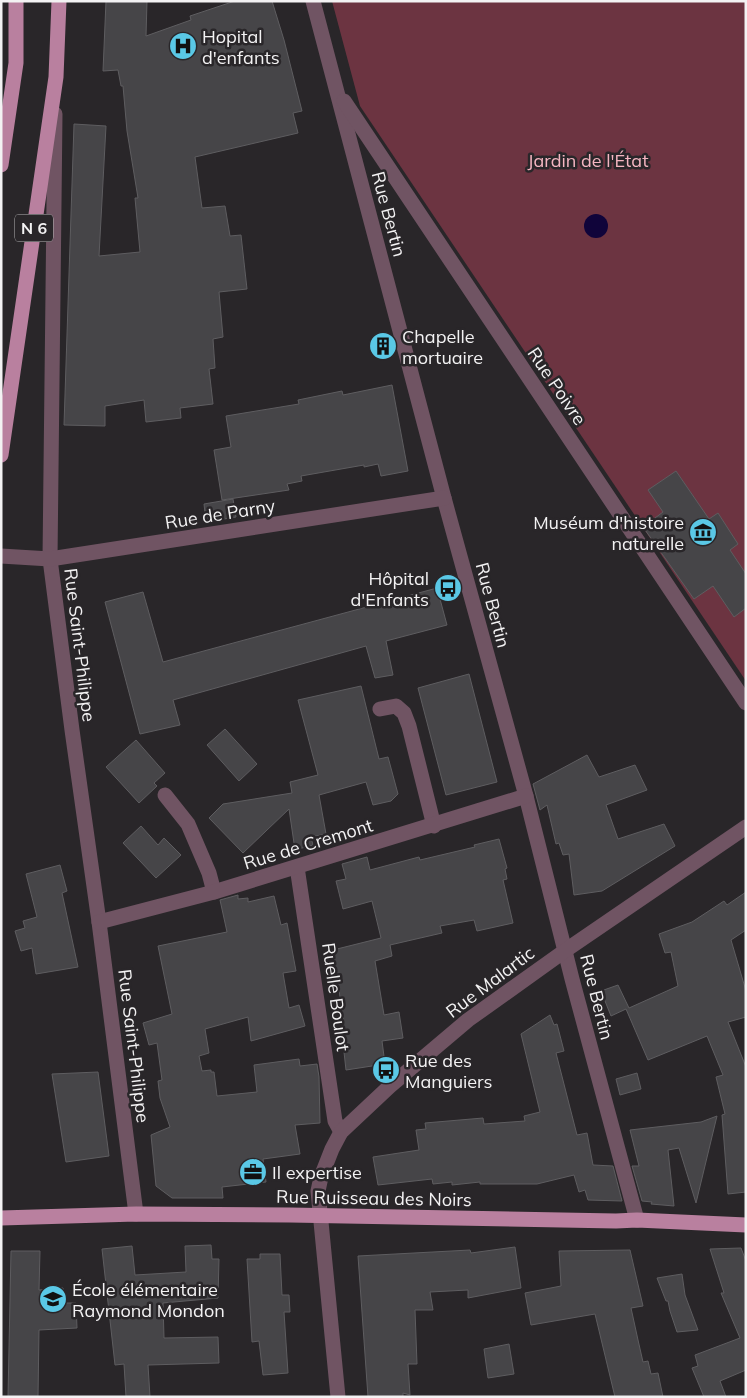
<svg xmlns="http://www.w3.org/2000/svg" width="747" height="1398" font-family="Mulish,sans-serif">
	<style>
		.green { fill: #6c3441 }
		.water { fill: #10043a }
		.building { fill: #464548; stroke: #5e5d60 }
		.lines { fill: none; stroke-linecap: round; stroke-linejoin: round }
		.minor { stroke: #705463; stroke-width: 15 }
		.major { stroke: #b9809f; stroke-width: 15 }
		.labels { text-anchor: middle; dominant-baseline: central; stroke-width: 5; stroke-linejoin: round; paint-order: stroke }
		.shield { fill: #292629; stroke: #b6b5b6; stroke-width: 1 }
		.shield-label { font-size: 16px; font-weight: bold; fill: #f3f2f3 }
		.poi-label { font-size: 18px; fill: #f3f2f3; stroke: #292629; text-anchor: start }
		.park-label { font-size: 18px; fill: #f5b5c1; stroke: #292629 }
		.street-label { font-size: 18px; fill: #f3f2f3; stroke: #292629 }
	</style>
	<rect width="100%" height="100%" fill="#292629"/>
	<path class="green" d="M332,1H746V681L360,106Z"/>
	<circle class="water" cx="596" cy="226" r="12"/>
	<g class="building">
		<path d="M106,1H147L146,36L191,20L190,16L235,1H272L284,40L302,111L293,113L298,133L195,157L202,208L225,206L230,236L241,235L247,289L219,292L223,337L213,339L215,368L209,369L213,404L180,408L181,418L146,422L144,400L105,406V426L64,425L74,124L106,126L99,256L140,252L135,198H138L127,131L123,86H121L118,70L103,71Z"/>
		<path d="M392,385L408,471L381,476L378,464L364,467V465L301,476L302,481L287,484L289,490L222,500L214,450L231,447L226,416L299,404L298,400L342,391L343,395Z"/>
		<path d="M676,471L709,519L718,513L738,544L730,550L746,574V608L734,617L713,586L694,599L643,527L663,512L648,490Z"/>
		<path d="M233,499L236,517L206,522L204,504Z"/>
		<path d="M437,588L447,625L386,641L393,675L375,678L366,646L173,700L180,725L140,734L105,602L143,592L163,662Z"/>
		<path d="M469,674L497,782L446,795L418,688Z"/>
		<path d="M361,686L379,759L388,757L398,794L391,801L373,805L366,782L319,795L326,834L311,837L313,845L295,850L289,809L243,853L209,818L223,804L292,793L290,782L318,775L298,700Z"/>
		<path d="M225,729L257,764L239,781L207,745Z"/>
		<path d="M136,740L165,773L154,783L157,786L139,803L106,767Z"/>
		<path d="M587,755L599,777L635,765L647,790L606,805L618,839L664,824L675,846L602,891L574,895L569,854L563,855L559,843L556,844L547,805L540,810L533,784Z"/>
		<path d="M141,826L158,845L164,838L181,855L156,878L123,843Z"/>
		<path d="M499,839L507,868L505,869L507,879L503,880L513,923L477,931L474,920L440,926L442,933L390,945L392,956L375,961L384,1015L399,1012L403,1038L382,1041L385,1064L346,1070L341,1025L344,1024L333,950L381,938L372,901L343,909L336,881L346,879L342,864L367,857L370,870L419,857L420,860L475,847L474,845Z"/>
		<path d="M60,865L67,891L62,893L78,967L36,974L32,948L21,951L15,931L25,928L23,921L37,917L26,874Z"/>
		<path d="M746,892V930L731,940L746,991V1017L728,1022L746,1067V1192L728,1194L722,1115L725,1114L716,1077L723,1075L707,1036L648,1060L626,1009L611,1016L601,991L618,985L629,1008L678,986L671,952L665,953L659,934L692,922L724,901L727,905Z"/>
		<path d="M238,895V899L248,898V902L274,896L281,925L287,923L296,971L283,973L289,1008L299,1005L305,1026L251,1041L248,1017L205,1029L209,1053L199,1056L202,1071L211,1070V1072H214L217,1096L257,1092L254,1065L299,1059L300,1066L317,1064L319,1077L320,1123L295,1125L300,1154L263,1159L266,1182L222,1187L223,1198H172L156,1186L151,1135L170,1127L160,1098L158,1081L162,1080L157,1043L149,1045L143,1023L172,1014L158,946L227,932L220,900Z"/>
		<path d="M550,1015L554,1025L557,1024L564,1051L556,1053L577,1135L587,1133L593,1165L613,1166L622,1201L588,1200L585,1190L579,1192L574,1175L537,1184H480V1182L452,1185V1182L433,1184L432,1179L378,1185L373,1157L419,1150L416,1130L426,1129L425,1123L483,1118L484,1124L525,1121L524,1116L540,1112L521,1034Z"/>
		<path d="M98,1072L109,1156L66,1162L52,1074Z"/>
		<path d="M637,1073L641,1089L620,1095L616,1079Z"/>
		<path d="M717,1116L696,1203L679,1148L668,1150L674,1206L651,1204L652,1202L642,1201L632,1166H639L630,1130L701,1122Z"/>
		<path d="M211,1245L212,1259H219L218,1298L163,1303L164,1338L218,1337L219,1363L148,1365L150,1397H126L124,1364L115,1365L102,1249L132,1246L135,1275L186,1272L185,1246Z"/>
		<path d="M515,1247L521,1288L468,1298V1290L430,1292L433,1310H415L417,1364H408L410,1395L403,1393V1397H368L358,1256L470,1250L471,1253Z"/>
		<path d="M741,1248L746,1261V1370L720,1381L726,1397H704L692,1368L698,1366L695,1355L740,1338L721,1293H724L710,1249Z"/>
		<path d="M630,1250L643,1306L631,1308L638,1340L643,1362L648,1361L651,1374L658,1373L663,1397H615L595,1314L531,1325L525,1293L561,1286L559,1251Z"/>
		<path d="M11,1251H40L39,1290L63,1288L64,1303H76L77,1328L39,1330L38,1397H8Z"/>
		<path d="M260,1254H280L282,1295H289L290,1312H284L288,1373L263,1375L259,1341L252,1342L247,1259H260Z"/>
		<path d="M682,1274L685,1295L698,1330L677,1332L670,1311L668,1301H666L657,1278Z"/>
		<path d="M509,1344L514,1374L488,1378L484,1349Z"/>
	</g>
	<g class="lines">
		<g class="minor">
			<path d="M313,1L444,498L526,796L572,979L637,1220"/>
			<path d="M344,101L746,703"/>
			<path d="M55,114L50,559L72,730L99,922L136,1214"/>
			<path d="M1,556L50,559L444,498"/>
			<path d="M380,709L396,706L404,713L409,726L434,826"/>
			<path d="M165,795L188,824L209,873L214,892"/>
			<path d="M297,867L335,1121L341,1132"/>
			<path d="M99,922L214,892L526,796"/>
			<path d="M338,1397L318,1191L321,1177L332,1149L341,1132L390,1086L468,1020L566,950L746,827"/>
		</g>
		<g class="major">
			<path d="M1,165L16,63V1"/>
			<path d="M1,455L56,77L59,1"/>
			<path d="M1,1218L136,1214L290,1215L616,1221L637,1220L746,1225"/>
		</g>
	</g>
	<defs>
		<g id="hospital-disc" transform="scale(1.4375)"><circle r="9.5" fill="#5ac8e6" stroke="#292629"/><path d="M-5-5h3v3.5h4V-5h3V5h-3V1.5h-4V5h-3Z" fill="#111"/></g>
		<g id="building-disc" transform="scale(1.4375)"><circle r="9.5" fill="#5ac8e6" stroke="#292629"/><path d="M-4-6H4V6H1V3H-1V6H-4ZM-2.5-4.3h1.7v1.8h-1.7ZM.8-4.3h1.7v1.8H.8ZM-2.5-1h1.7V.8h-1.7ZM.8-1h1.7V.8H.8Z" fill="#111"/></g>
		<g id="museum-disc" transform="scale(1.4375)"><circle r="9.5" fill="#5ac8e6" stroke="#292629"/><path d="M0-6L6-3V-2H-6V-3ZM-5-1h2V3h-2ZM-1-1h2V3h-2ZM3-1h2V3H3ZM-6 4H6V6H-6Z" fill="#111"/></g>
		<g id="bus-disc" transform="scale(1.4375)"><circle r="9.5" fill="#5ac8e6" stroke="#292629"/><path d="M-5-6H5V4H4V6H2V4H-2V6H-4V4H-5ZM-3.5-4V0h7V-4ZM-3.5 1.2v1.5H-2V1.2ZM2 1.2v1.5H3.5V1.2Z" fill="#111"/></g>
		<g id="office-disc" transform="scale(1.4375)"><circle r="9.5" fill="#5ac8e6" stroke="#292629"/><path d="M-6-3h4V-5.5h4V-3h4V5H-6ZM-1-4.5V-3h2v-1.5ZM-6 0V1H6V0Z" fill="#111"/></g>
		<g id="school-disc" transform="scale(1.4375)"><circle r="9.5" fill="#5ac8e6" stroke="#292629"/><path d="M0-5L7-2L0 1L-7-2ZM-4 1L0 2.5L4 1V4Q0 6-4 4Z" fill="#111"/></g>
	</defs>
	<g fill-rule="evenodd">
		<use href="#hospital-disc" x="183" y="46"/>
		<use href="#building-disc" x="383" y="346"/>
		<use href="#museum-disc" x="703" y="532"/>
		<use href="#bus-disc" x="448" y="588"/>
		<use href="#bus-disc" x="386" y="1070"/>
		<use href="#office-disc" x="253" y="1172"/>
		<use href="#school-disc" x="53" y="1299"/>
	</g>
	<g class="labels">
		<rect class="shield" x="15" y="214.5" width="38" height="27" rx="4"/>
		<g class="shield-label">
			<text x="34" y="228">N 6</text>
		</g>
		<g class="poi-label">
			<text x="202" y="36">Hopital<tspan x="202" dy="21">d'enfants</tspan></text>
			<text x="402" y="336">Chapelle<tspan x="402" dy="21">mortuaire</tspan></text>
			<text x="684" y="522" text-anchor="end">Muséum d'histoire<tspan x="684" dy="21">naturelle</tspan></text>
			<text x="429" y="578" text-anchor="end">Hôpital<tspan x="429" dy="21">d'Enfants</tspan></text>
			<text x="405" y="1060">Rue des<tspan x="405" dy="21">Manguiers</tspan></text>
			<text x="272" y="1172">Il expertise</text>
			<text x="72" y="1289">École élémentaire<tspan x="72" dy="21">Raymond Mondon</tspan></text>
		</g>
		<g class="park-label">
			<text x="588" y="160">Jardin de l'État</text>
		</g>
		<g class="street-label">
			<text transform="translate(389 214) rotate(75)">Rue Bertin</text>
			<text transform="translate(557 386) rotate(56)">Rue Poivre</text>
			<text transform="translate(220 514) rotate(-9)">Rue de Parny</text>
			<text transform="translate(493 605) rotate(75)">Rue Bertin</text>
			<text transform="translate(80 645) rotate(83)">Rue Saint-Philippe</text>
			<text transform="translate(308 844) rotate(-17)">Rue de Cremont</text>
			<text transform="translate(490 982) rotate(-37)">Rue Malartic</text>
			<text transform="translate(336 997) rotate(82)">Ruelle Boulot</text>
			<text transform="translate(597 997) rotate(76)">Rue Bertin</text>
			<text transform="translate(134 1046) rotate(83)">Rue Saint-Philippe</text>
			<text transform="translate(374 1198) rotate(1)">Rue Ruisseau des Noirs</text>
		</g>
	</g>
	<rect width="747" height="1398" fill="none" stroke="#f3f2f3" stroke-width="5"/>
</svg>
